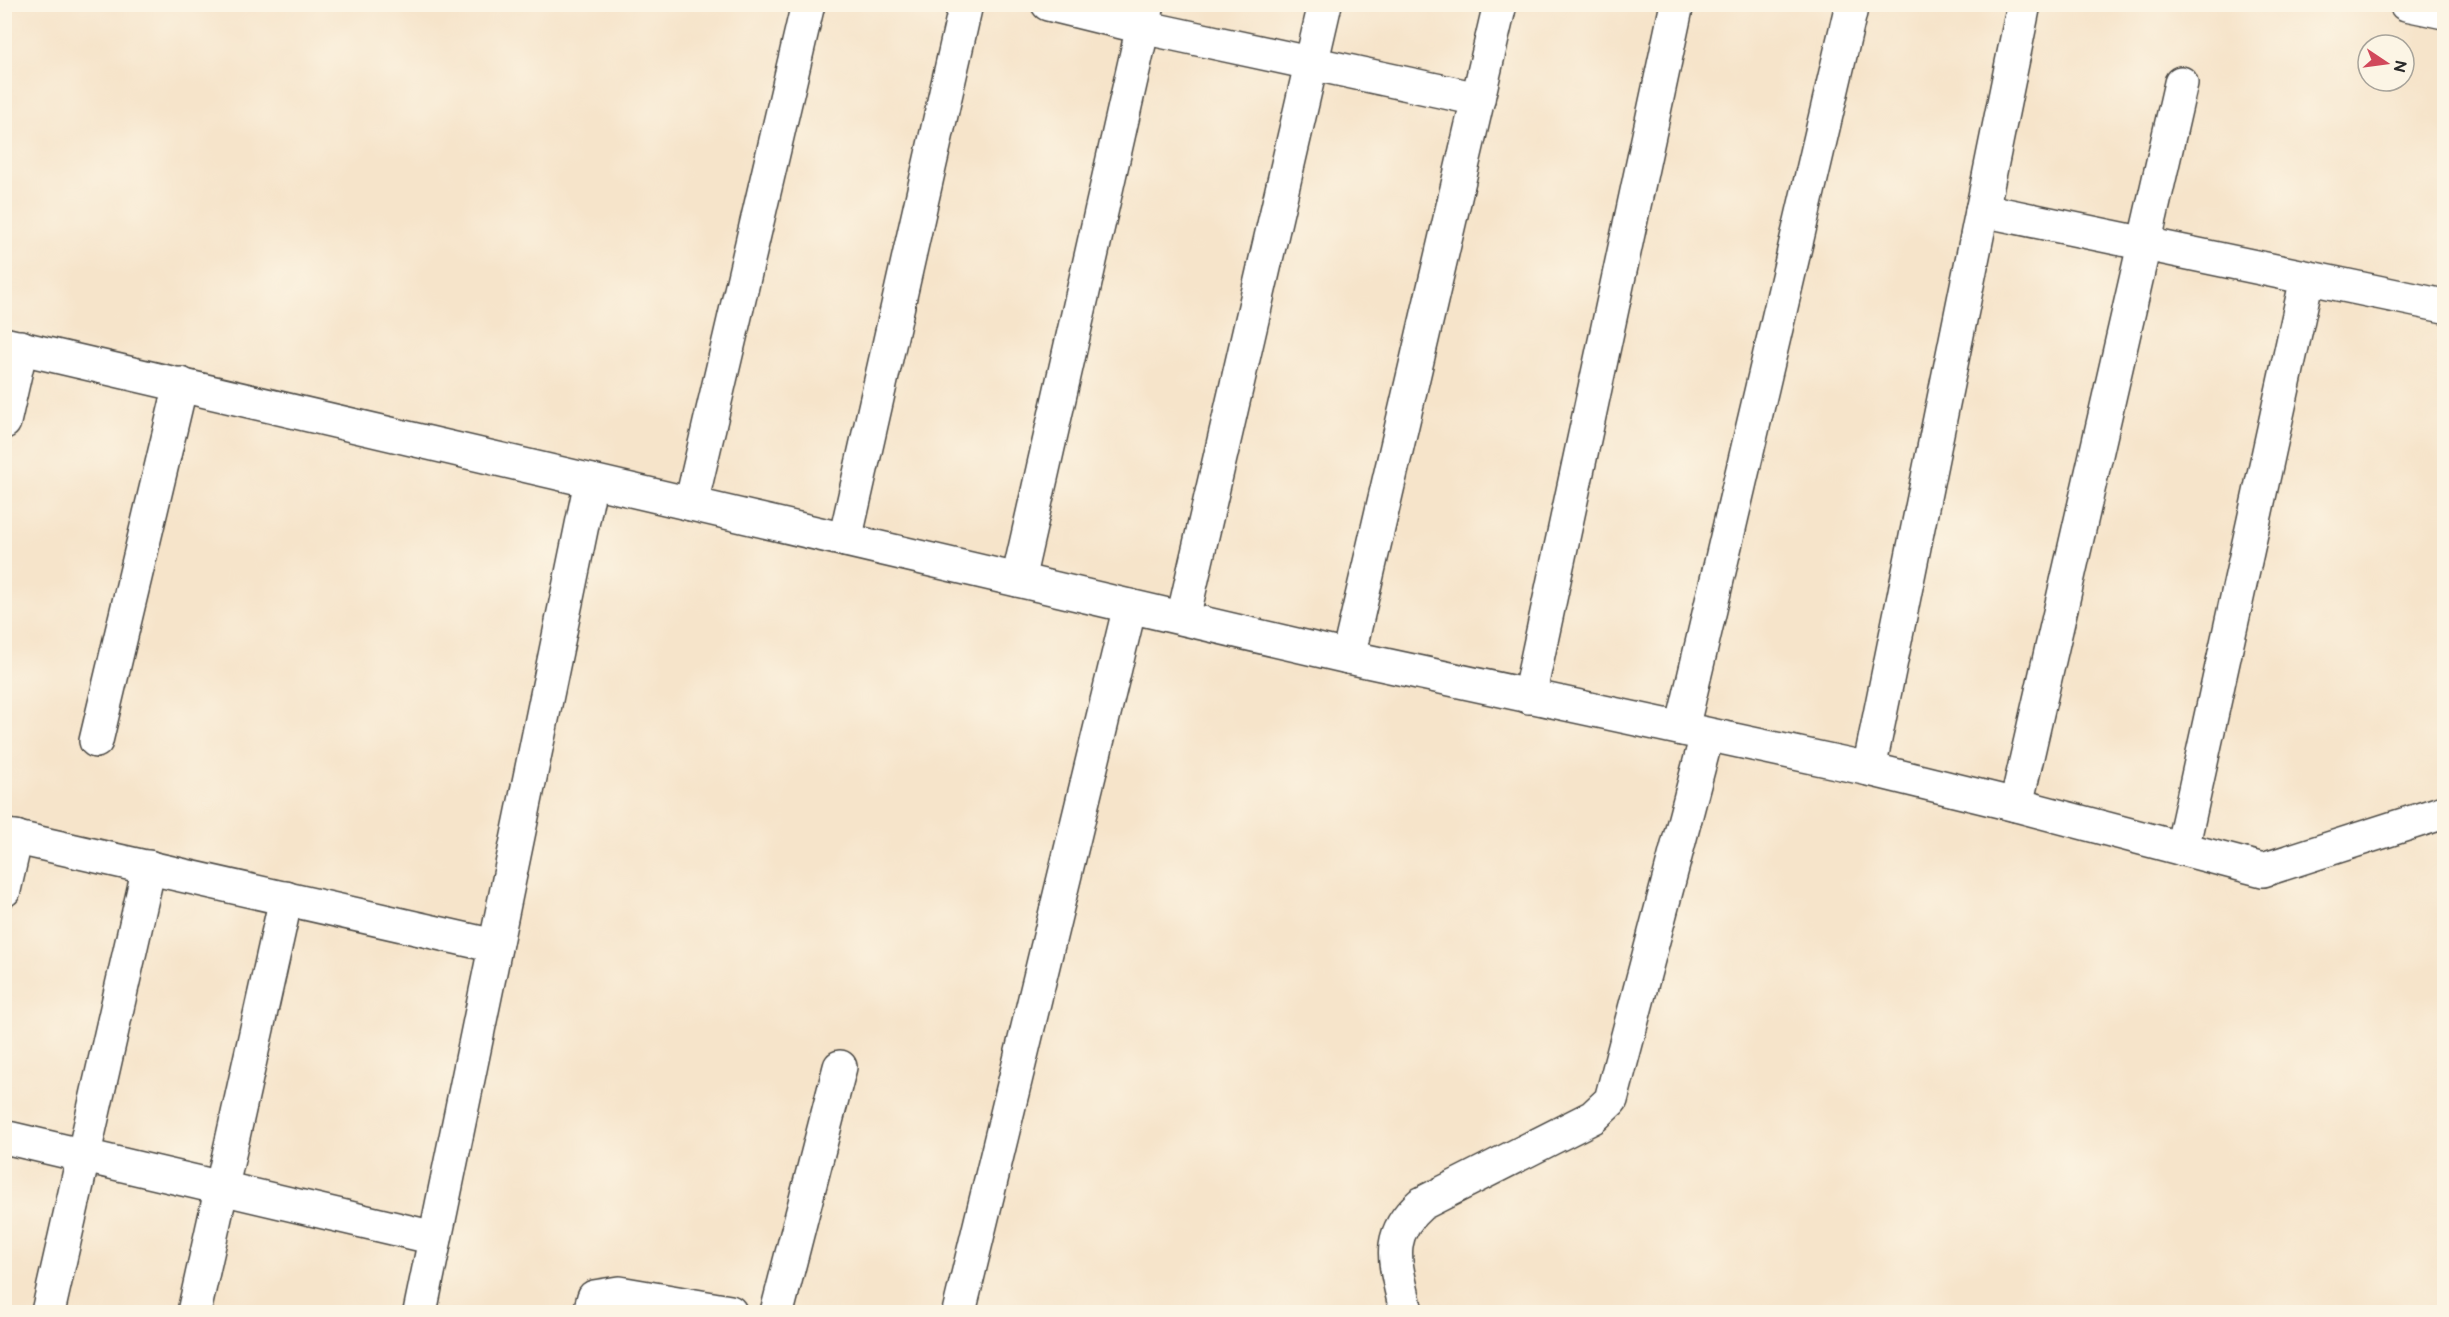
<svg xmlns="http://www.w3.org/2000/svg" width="2449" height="1317" font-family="'Balsamiq Sans',sans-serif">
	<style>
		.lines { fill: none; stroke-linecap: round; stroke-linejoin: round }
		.minor-casing { stroke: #494743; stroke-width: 36 }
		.minor { stroke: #fff; stroke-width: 33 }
	</style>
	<rect width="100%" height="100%" fill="#fcf5e5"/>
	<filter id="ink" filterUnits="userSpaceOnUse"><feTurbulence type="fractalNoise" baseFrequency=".0167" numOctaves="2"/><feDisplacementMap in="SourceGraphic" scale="12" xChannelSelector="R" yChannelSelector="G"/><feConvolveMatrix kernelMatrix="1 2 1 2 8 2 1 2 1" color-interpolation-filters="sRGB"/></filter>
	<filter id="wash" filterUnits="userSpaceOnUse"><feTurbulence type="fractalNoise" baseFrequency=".008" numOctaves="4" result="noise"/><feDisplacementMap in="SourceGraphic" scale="24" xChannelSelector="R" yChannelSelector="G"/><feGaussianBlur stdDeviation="1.35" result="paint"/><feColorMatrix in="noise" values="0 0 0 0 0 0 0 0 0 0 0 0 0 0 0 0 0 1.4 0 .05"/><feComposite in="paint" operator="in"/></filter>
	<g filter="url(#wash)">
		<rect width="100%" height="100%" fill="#f6e4ca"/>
	</g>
	<g filter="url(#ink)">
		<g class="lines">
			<g class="minor-casing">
				<g id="minor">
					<path d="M1048,4L1142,27L1478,99"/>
					<path d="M2406,4L2444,12"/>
					<path d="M1982,210L2444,306"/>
					<path d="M4,344L1348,657L1869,769L2016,805L2263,870L2444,812"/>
					<path d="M4,422L21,347"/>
					<path d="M691,504L808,4"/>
					<path d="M845,540L966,4"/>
					<path d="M1018,580L1148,4"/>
					<path d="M1183,618L1325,4"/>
					<path d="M1348,657L1500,4"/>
					<path d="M1529,697L1677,4"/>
					<path d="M1682,729L1852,4"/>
					<path d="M96,741L181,384"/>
					<path d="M1869,769L2024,4"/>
					<path d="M2016,805L2181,83"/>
					<path d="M4,835L495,946"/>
					<path d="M2182,849L2307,278"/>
					<path d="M4,890L16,837"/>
					<path d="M4,1137L435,1238"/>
					<path d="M48,1312L149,867"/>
					<path d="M194,1312L286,898"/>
					<path d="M420,1312L591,481"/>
					<path d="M590,1312L594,1297L619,1293L730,1312"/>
					<path d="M777,1312L840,1067"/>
					<path d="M959,1312L1130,606"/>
					<path d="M1406,1312C1398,1267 1381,1239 1421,1204L1593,1117L1611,1100L1707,735"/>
				</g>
			</g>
			<use href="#minor" class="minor"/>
		</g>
	</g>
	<rect width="2449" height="1317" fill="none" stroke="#fcf5e5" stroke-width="24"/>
	<g transform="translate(2386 63) rotate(103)"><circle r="28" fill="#fcf5e5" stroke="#a8a49b" stroke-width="1.5"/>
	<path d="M0-4.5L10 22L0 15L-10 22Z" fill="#d1495b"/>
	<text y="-9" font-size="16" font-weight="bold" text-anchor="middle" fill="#2b2b2b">N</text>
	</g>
</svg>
